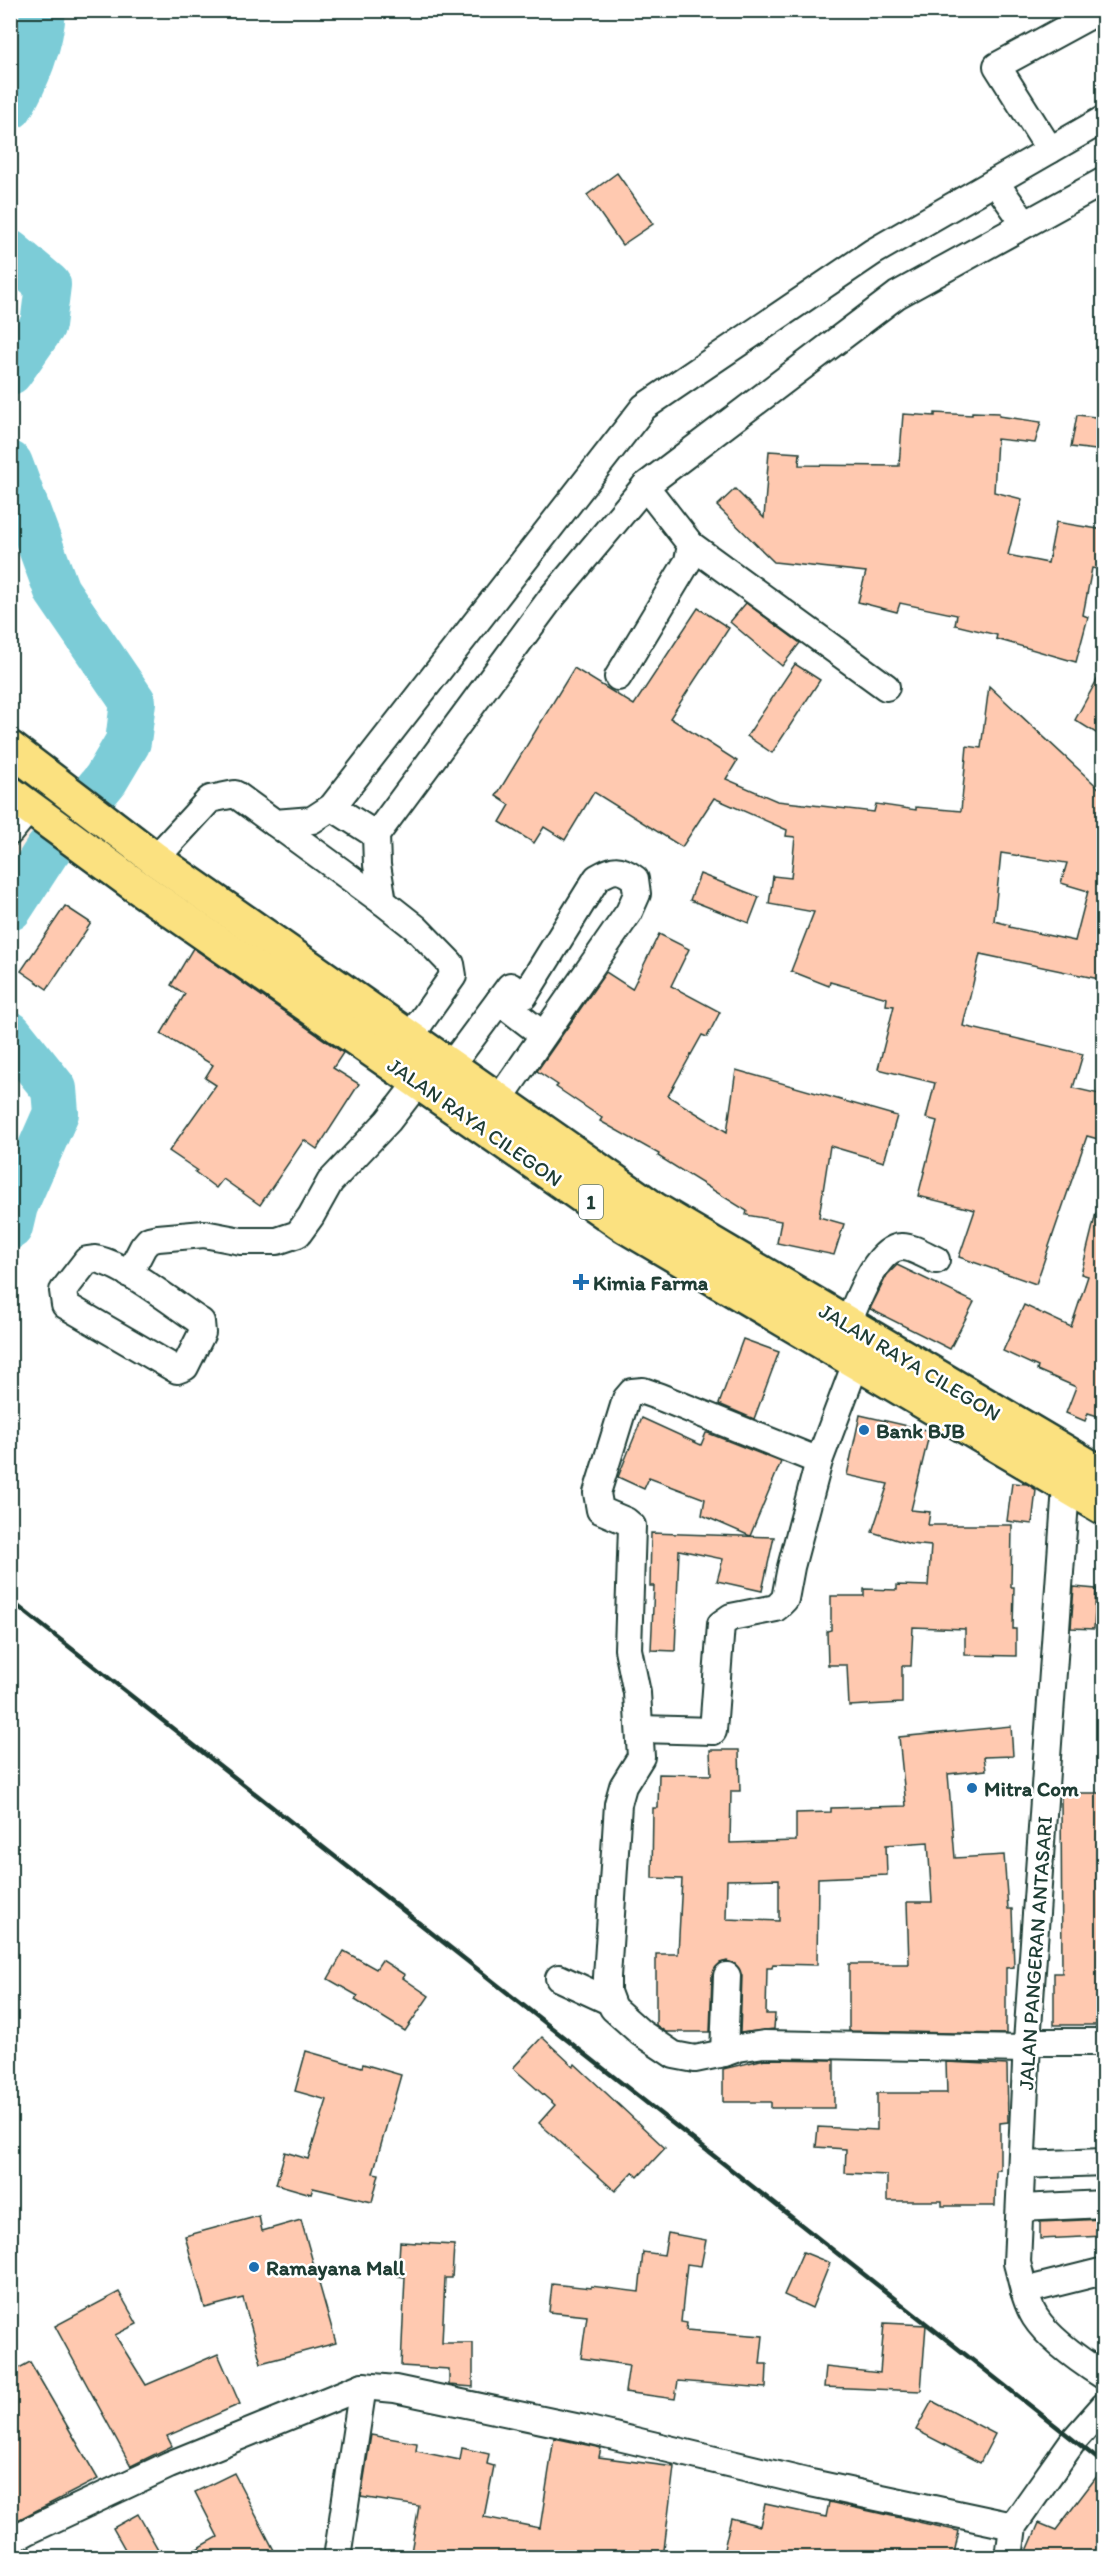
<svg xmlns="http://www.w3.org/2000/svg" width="1114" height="2568" font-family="Itim,sans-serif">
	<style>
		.built { fill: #ffefe7 }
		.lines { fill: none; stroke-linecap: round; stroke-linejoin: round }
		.river { stroke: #7cccd7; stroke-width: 46 }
		.building { fill: #ffc9b0; stroke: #1f3d34; stroke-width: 1.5; fill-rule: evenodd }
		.minor-casing { stroke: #1f3d34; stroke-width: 30 }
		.highway-casing { stroke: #1f3d34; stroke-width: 38 }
		.minor { stroke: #fff; stroke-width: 26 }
		.highway { stroke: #fbe180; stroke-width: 33 }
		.rail { stroke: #1f3d34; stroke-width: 4.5 }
		.poi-dot { fill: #1f6fb2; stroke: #fff; stroke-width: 2 }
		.labels { text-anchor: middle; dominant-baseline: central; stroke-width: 5; stroke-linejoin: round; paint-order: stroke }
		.shield { fill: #fff; stroke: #627771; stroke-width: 1.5 }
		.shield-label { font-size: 20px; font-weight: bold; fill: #1f3d34 }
		.street-label { font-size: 21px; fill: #1f3d34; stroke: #fff }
		.poi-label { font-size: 21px; font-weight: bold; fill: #1f3d34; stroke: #fff; text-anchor: start }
	</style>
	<rect width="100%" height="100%" fill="#fff"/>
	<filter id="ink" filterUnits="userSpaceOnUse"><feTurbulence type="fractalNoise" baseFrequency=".0167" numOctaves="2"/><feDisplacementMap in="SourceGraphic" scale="12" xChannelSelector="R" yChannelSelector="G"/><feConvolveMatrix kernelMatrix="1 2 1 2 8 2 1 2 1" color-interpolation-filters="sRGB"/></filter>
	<g filter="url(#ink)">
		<path class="built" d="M11,815L65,855L11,903Z"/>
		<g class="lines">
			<g class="river">
				<path d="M10,107C27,79 41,43 43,10"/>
				<path d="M10,253L48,285L43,325L10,372"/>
				<path d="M10,464L57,591L133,702L128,742L106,779L47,851L10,908"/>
				<path d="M10,1034L54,1089L56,1113L15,1206L10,1227"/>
			</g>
		</g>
		<g class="building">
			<path d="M617,173L653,224L622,245L587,195Z"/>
			<path d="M972,412L999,413V416L1041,422L1035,443L997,439L994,492L1022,499L1008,555L1048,563L1056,522L1104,530V570L1092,568L1083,615L1088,617L1076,662L996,639L997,635L955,625L957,615L900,603L897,612L858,602L866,572L774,562L717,506L735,489L764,518L769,451L800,453L799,465L899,466L903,414L935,416V413L972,415Z"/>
			<path d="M1077,415L1104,418V451L1071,447Z"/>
			<path d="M746,603L800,643L782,666L730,622Z"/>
			<path d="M698,608L729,628L670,718L737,761L726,779L777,801L874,812L876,804L916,810V807L961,811L967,746L981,748L989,686L1104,793V980L980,954L963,1026L1083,1054L1073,1088L1104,1095V1116L1098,1139L1087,1136L1036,1284L959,1257L975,1210L918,1196L937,1121L926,1118L935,1083L878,1069L894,1006L886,1005L887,998L830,982L829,986L791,971L814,912L769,904L773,876L791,878L795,837L786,836L787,830L714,798L682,847L594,792L565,840L544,827L534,843L500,822L510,805L496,796L574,668L634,705ZM1001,853L1067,863L1061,883L1088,891L1075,941L1009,927L1010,925L994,921Z"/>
			<path d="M795,664L820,680L772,753L747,736Z"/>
			<path d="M1104,667V738L1075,720Z"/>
			<path d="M700,874L759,897L749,923L690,900Z"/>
			<path d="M65,906L91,923L47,989L21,971Z"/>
			<path d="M659,934L689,949L671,986L720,1012L707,1037L702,1035L668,1096L727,1132L736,1070L897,1116L884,1162L830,1146L819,1217L844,1224L834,1255L777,1243L781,1221L746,1215L747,1211L658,1156L659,1154L600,1121L602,1118L556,1087L558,1085L537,1071L606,972L632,989Z"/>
			<path d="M193,948L343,1053L333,1068L359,1084L317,1149L304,1140L260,1205L223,1179L216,1188L195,1172L197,1170L169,1151L216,1085L205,1078L213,1065L161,1034L185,994L171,985Z"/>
			<path d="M1096,1213L1104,1214V1418L1088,1413L1085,1421L1066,1413L1076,1387L1037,1370L1038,1367L1003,1351L1024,1305L1071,1327L1088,1276L1081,1274Z"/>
			<path d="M897,1265L974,1302L950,1349L870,1309L887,1275Z"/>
			<path d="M743,1339L779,1352L754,1419L719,1404Z"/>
			<path d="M860,1415L930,1431L911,1510L930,1512L928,1525H1012L1011,1587H1014L1013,1629H1016V1656L965,1655V1629L913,1627L911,1666H902V1703L849,1706L847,1665H828L827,1631L831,1630V1596H864V1589L897,1590V1585L928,1586L931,1546L910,1544L872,1532L888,1484L847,1475Z"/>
			<path d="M642,1418L701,1445L706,1433H708L781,1462L750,1536L702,1515L705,1499L649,1478L644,1489L618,1477Z"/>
			<path d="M1012,1483L1027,1484L1036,1490L1032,1524L1007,1521Z"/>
			<path d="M651,1533L774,1537L762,1591L717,1581L723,1559L679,1550L675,1651L651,1650L654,1586H650Z"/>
			<path d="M1074,1587L1096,1589L1094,1629L1071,1628Z"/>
			<path d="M1011,1726L1013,1756L984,1757L986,1770L948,1774L955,1858L1004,1855L1008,1909H1012L1014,1967L1006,1968V2034L849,2031V1964H909L907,1902H932L928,1842L886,1845L887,1875L818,1878L817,1965L773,1964L772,1968H767L766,2014H775L774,2029L740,2033L742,1976L735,1964L727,1961L720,1963L712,1975L710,2032H666L656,2025V1954H678L682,1879L652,1878L653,1808H658L659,1774L711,1775L710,1750H739L740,1791H731L730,1843L796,1841V1813L831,1812V1808L906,1806L899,1737ZM779,1879V1921L726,1919L727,1880Z"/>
			<path d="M1061,1793H1104V2025H1054V1973H1062Z"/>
			<path d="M344,1951L376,1969L382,1960L405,1975L403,1978L429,1996L405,2031L355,2000L358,1996L328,1979Z"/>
			<path d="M542,2037L573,2066L575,2064L665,2148L638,2177L633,2172L615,2191L539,2123L555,2105L513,2068Z"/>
			<path d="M306,2051L362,2067L363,2064L401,2075L373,2173L379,2174L372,2202L313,2188L311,2194L276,2184L285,2152L308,2159L327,2100L295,2091Z"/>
			<path d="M765,2059L834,2060V2108H771V2102H723V2069Z"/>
			<path d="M946,2062L1007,2065L1008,2122L1000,2123V2170H996L995,2206H942V2201H887V2175L845,2173L846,2149L816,2147L818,2127L877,2130V2093H947Z"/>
			<path d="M259,2216L262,2231L301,2220L336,2343L261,2363L243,2298L205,2308L185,2236Z"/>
			<path d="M1104,2219V2236L1040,2239V2222Z"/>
			<path d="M668,2233L706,2240L701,2266L687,2264L681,2322L687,2323L686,2330L763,2336L760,2364H767L766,2388L678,2381L675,2399L625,2392L629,2365L581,2358L587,2316L549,2312L552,2284L591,2288V2286L639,2292L643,2252L664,2255Z"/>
			<path d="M400,2242L454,2245L452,2278H445L442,2343H473V2387L449,2385V2369L401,2366L405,2277L398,2276Z"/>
			<path d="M803,2252L830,2263L812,2308L784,2295Z"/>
			<path d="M119,2292L137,2324L115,2335L146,2385L218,2354L240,2404L167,2436L172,2446L131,2466L55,2326Z"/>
			<path d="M884,2323L926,2325L921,2391L824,2387L826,2367L880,2373Z"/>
			<path d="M30,2362L98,2479L10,2524V2373Z"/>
			<path d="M932,2401L995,2434L980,2463L916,2430Z"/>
			<path d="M371,2435L417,2443L416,2451L460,2460L462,2448L489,2454L487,2464L494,2466L484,2517L540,2528L554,2438L601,2448L599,2457L674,2467L663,2558H410L419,2506L361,2497Z"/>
			<path d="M1104,2467V2558H1024L1039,2523L1056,2530Z"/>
			<path d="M234,2473L278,2558H181L218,2537L195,2492Z"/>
			<path d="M829,2502L959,2531L953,2558H722L731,2518L760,2526L765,2504L826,2517Z"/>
			<path d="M138,2514L163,2558H130L113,2528Z"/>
		</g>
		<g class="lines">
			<g class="minor-casing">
				<g id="minor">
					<path d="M1050,150L997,66L1100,10"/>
					<path d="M995,182L1025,224"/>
					<path d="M691,545L886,687"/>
					<path d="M618,677L688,561L691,545L645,486"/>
					<path d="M332,807L376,835"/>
					<path d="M275,823L383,902"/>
					<path d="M10,832L30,808"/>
					<path d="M155,859L210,799L235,794L275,823L312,820L332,807L644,407L873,252L1104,119"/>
					<path d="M499,1001L542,1034"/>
					<path d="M410,1037L453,976L451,964L416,928L383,902L377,865L376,835L552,597L645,486L897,295L1104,181"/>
					<path d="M450,1067L510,986L524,996L597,878C614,868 619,867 635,879L637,894L629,912L498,1101"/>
					<path d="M94,1259C122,1262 176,1306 201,1322L202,1333L185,1367L177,1370L65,1305L63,1291L87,1260Z"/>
					<path d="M129,1274L143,1247L149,1240L158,1238L204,1234L241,1241H277L298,1234L311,1216L330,1182L388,1121L418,1082"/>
					<path d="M847,1325C857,1303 875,1249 901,1247C911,1246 927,1256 936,1260"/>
					<path d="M1072,1472L1066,1487L1027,2042L1017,2263C1022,2281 1025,2301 1035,2317C1049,2339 1082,2362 1104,2376"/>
					<path d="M640,1729L713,1731L721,1624L731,1617L776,1608L785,1599L791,1567L819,1461"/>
					<path d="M727,1976L724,2053L738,2048L764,2044L1027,2049"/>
					<path d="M559,1978L609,2001"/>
					<path d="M1027,2042H1104"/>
					<path d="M724,2053L695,2059L674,2055L641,2033L613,2008L607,1992V1977L618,1804L623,1786L641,1757L637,1693L628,1649L632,1526L626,1521L600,1510L597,1493L626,1399L632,1392L643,1391L660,1397L819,1461L856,1363"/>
					<path d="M1023,2165L1104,2162"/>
					<path d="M1021,2208L1104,2204"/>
					<path d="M1024,2291L1104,2271"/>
					<path d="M10,2541L28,2531L169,2465L363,2386L395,2389L585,2429L811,2483L1013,2526"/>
					<path d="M337,2558L363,2386"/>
					<path d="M1009,2558L1013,2526L1073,2441L1104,2406"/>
				</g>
			</g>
			<g class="highway-casing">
				<g id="highway">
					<path d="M10,748L155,859L654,1209L1104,1475"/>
					<path d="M10,793L135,885L625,1226L1104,1508"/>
				</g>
			</g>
			<use href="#minor" class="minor"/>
			<use href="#highway" class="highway"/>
			<path class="rail" d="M10,1600L1104,2464"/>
		</g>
	</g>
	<g class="poi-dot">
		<path d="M578 1273h6v6h6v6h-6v6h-6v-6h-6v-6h6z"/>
		<circle cx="864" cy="1430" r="6"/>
		<circle cx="972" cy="1788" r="6"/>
		<circle cx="254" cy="2267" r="6"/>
	</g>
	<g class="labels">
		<rect class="shield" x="579" y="1185" width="24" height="34" rx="4.5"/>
		<g class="shield-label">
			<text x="591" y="1202">1</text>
		</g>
		<g class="street-label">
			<text transform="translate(475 1122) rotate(35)">JALAN RAYA CILEGON</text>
			<text transform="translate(910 1362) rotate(31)">JALAN RAYA CILEGON</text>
			<text transform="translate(1035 1953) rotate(-86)">JALAN PANGERAN ANTASARI</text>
		</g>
		<g class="poi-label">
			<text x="593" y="1282">Kimia Farma</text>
			<text x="876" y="1430">Bank BJB</text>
			<text x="984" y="1788">Mitra Com</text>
			<text x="266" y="2267">Ramayana Mall</text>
		</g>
	</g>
	<rect width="1114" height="2568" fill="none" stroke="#fff" stroke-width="36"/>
	<rect x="18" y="18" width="1078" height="2532" fill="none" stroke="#1f3d34" stroke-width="2" filter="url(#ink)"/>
</svg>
